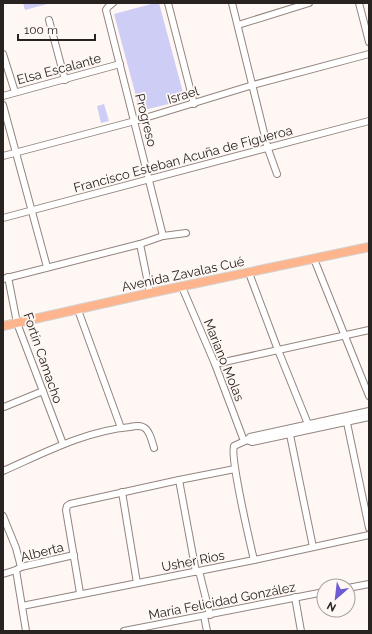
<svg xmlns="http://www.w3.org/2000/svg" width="372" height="634" font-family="Raleway,sans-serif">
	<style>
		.green { fill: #cdcdf6 }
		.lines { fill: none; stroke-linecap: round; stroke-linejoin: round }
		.minor-casing { stroke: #93857e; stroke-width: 8 }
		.major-casing { stroke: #d4d3d2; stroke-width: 10 }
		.minor { stroke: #fff; stroke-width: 6 }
		.major { stroke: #feb48d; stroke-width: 8 }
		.labels { text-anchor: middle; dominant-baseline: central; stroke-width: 3.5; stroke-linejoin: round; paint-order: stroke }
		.street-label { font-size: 13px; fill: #282320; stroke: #fef7f4 }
	</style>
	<rect width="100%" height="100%" fill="#fef7f4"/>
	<g class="green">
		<path d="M23,3H46L47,4L25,10Z"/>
		<path d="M155,3H159L185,100L140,111L114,14Z"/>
		<path d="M104,104L109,121L101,123L97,106Z"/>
	</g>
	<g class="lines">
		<g class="minor-casing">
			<g id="minor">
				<path d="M113,3L108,7L106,10L163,236"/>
				<path d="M168,3L194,104"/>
				<path d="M232,3L268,149L277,174"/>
				<path d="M359,3L369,42"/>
				<path d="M49,20L65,80"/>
				<path d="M238,25L309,3"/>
				<path d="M3,54L15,92"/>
				<path d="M3,96L120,64"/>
				<path d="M3,105L47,267"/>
				<path d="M3,156L135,121L253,85L369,54"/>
				<path d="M3,218L369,121"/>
				<path d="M140,244L150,293"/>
				<path d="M314,259L369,396"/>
				<path d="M249,273L278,350L310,429"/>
				<path d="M8,277L17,323L63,444"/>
				<path d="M3,279L140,244L163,236L186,233"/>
				<path d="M182,287L215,364L244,441"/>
				<path d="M78,310L121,428"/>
				<path d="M215,364L369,330"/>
				<path d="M4,407L43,391"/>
				<path d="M346,418L369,528"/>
				<path d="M289,430L313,547"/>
				<path d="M247,440L252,442L369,417"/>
				<path d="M3,471C44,453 85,431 130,427C134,426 139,425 143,427C149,429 152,441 154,448"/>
				<path d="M179,480L196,572"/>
				<path d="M122,492L137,583"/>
				<path d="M3,516L16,548L21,567"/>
				<path d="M254,560C250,543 230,457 234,446L247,440L250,437L369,411"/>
				<path d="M16,570L26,631"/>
				<path d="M199,571L210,615"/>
				<path d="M3,574L16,570L21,567L74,555"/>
				<path d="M348,588L369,584"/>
				<path d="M80,593L66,510L67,506L70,504L179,480L235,469"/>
				<path d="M295,597L301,631"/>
				<path d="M22,606L254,560L369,535"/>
				<path d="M204,616L207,631"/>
				<path d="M124,631L324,592"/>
			</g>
		</g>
		<g class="major-casing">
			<path id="major" d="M3,326L150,293L369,247"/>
		</g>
		<use href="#minor" class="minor"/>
		<use href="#major" class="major"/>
	</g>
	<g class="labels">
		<g class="street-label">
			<text transform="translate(59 69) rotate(-15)">Elsa Escalante</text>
			<text transform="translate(183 95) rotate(-17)">Israel</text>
			<text transform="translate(146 120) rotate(76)">Progreso</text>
			<text transform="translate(183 159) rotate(-15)">Francisco Esteban Acuña de Figueroa</text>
			<text transform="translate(183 274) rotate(-12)">Avenida Zavalas Cué</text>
			<text transform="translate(43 358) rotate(71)">Fortín Camacho</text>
			<text transform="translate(224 360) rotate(68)">Mariano Molas</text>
			<text transform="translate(42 552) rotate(-14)">Alberta</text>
			<text transform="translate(193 561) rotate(-11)">Usher Rios</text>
			<text transform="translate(222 601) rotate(-11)">María Felicidad González</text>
		</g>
	</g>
	<rect width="372" height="634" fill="none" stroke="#282320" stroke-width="8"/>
	<g transform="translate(336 598) rotate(208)"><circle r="19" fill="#fef7f4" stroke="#a8a29f"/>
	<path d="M0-3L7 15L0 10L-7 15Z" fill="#6c5bd5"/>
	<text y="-6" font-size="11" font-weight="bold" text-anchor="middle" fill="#282320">N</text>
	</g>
	<path d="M18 34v6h77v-6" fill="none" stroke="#282320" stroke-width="2"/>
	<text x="24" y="34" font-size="12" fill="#282320" stroke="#fef7f4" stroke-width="3" paint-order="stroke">100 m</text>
</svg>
